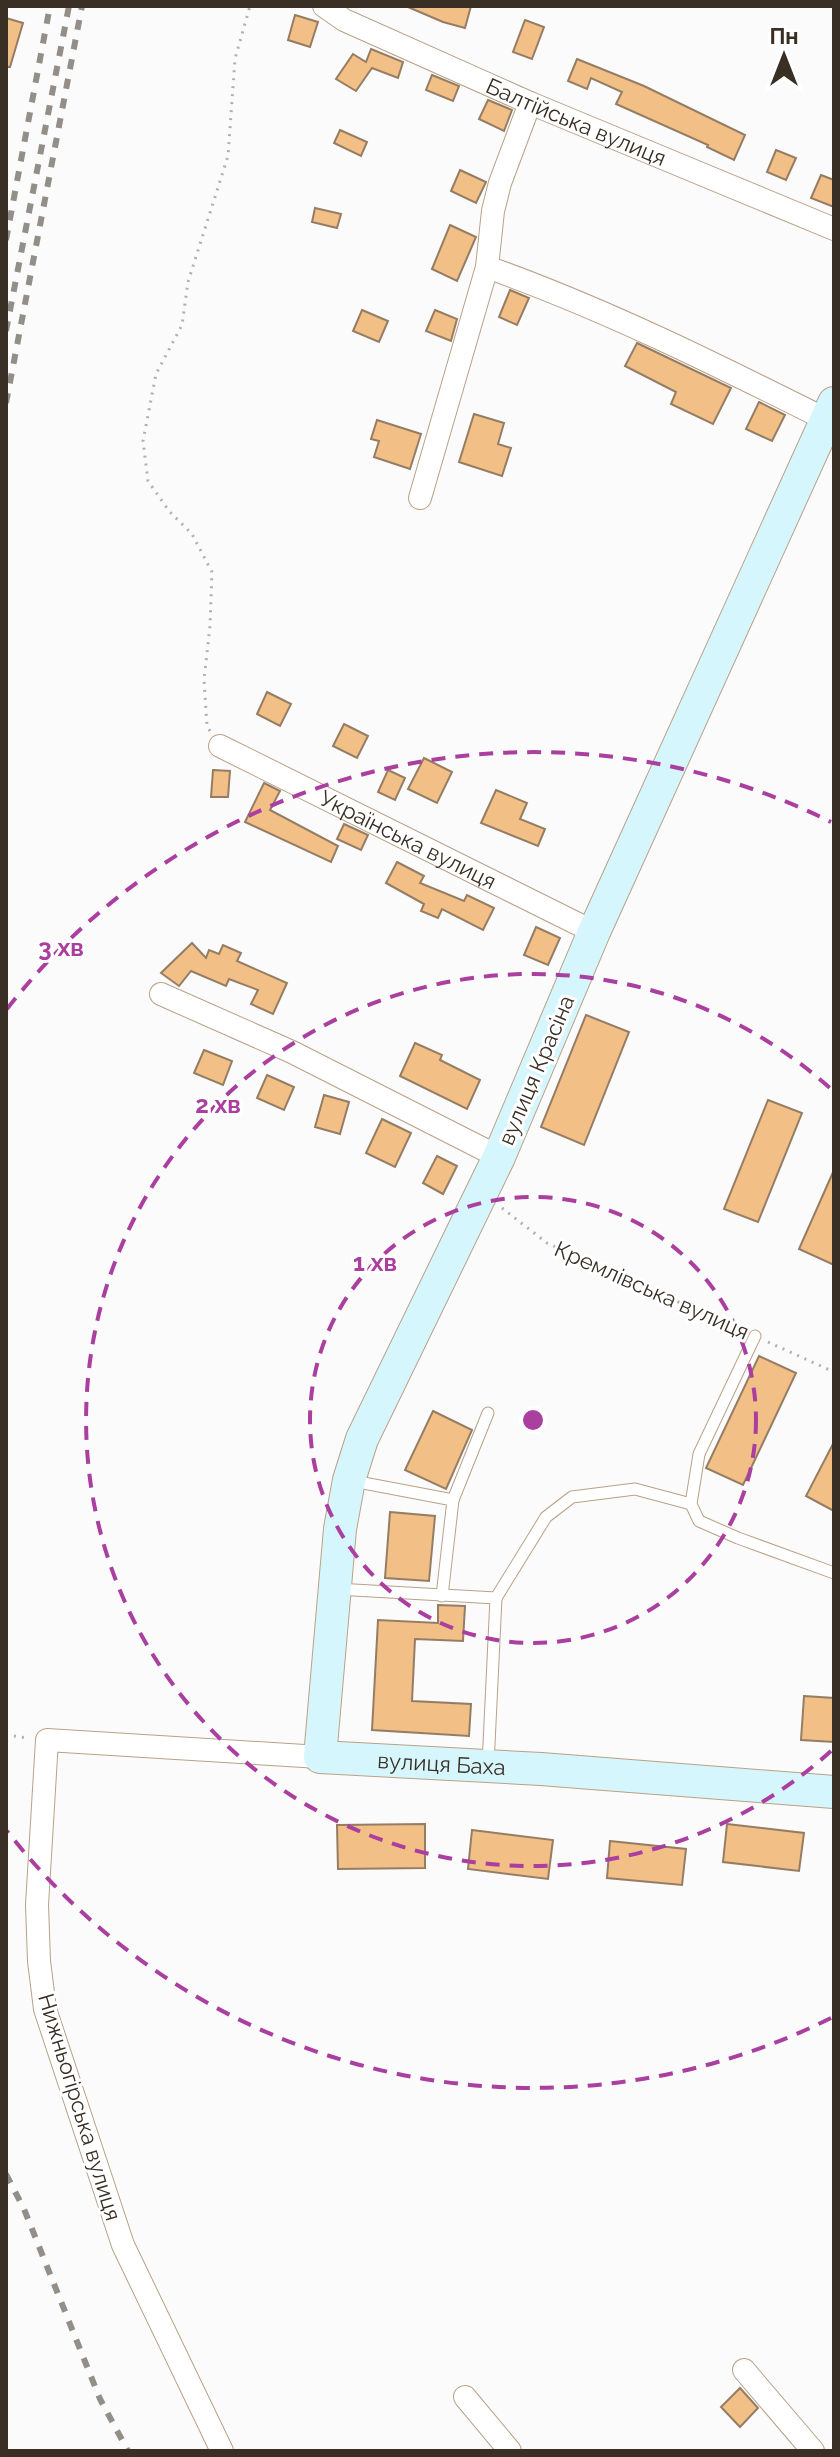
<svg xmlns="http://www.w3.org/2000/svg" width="840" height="2457" font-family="Raleway,sans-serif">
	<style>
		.building { fill: #f2bf87; stroke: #957d64; stroke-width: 2 }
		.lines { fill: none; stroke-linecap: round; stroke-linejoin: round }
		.lane-casing { stroke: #baa187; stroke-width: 13 }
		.street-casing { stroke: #baa187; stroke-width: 24 }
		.secondary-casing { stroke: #baa187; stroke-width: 34 }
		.path { stroke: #b3b0ac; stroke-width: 3; stroke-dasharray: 2 6; stroke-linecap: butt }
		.lane { stroke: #fff; stroke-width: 11 }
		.street { stroke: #fff; stroke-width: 22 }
		.secondary { stroke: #d6f6fe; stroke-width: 32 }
		.rail { stroke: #938e88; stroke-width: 6; stroke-dasharray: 10 10; stroke-linecap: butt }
		.ring { fill: none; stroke: #aa3fa0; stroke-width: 4; stroke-dasharray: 14 10 }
		.labels { text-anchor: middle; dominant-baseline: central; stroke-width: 6; stroke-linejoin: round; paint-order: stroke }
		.street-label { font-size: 22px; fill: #392f24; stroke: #fff }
		.centre { fill: #aa3fa0; stroke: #fff; stroke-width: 4 }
		.ring-label { font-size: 24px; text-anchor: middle; font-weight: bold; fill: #aa3fa0; stroke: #fff; stroke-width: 6; stroke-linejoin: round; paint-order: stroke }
	</style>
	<rect width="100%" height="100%" fill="#fbfbfb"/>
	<g class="building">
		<path d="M471,6L465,28L443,22L408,7Z"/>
		<path d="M295,15L318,22L310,47L288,40Z"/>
		<path d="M6,18L23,23L10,67H6Z"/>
		<path d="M525,20L544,27L532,59L513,52Z"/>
		<path d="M371,49L403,62L398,78L372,68L356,91L336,79L353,54L366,62Z"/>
		<path d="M577,59L644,86L745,135L734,160L707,147L708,145L616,104L622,92L591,78L587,89L568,81Z"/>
		<path d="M432,75L459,86L453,101L426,90Z"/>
		<path d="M488,100L512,110L504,131L479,119Z"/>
		<path d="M340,130L367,142L361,156L334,143Z"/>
		<path d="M776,150L796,158L786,180L767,172Z"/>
		<path d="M460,170L486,182L476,203L451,191Z"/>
		<path d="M821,175L834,180V207L811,198Z"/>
		<path d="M315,208L341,214L337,228L312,222Z"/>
		<path d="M450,225L476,237L457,281L432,269Z"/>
		<path d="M510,290L529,298L517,325L499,317Z"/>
		<path d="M362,310L388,321L379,342L353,331Z"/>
		<path d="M435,310L457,319L451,341L426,331Z"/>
		<path d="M637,343L731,388L713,424L671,404L676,392L625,366Z"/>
		<path d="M759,402L785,415L772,441L746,429Z"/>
		<path d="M474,414L504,423L498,444L511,448L502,476L459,462Z"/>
		<path d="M377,420L421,434L410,469L374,457L379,441L371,439Z"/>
		<path d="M267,692L291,704L280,726L257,714Z"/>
		<path d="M344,724L368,736L357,758L333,746Z"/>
		<path d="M424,758L452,772L437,803L408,789Z"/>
		<path d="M213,770L230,771L228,797H211Z"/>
		<path d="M388,770L405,778L395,800L378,792Z"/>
		<path d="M264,783L280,791L270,810L338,846L331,862L245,822Z"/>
		<path d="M496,790L527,803L520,819L545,829L538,846L481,823Z"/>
		<path d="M344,824L368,835L361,850L337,839Z"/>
		<path d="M397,862L424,876L420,883L464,901L467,895L494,908L483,930L442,909L438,918L421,911L424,904L386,883Z"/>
		<path d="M536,927L560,938L548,965L524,955Z"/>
		<path d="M192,943L206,958L209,950L219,954L223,945L241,953L237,961L287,983L273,1014L251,1004L258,990L229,979L226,986L191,971L179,986L161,973Z"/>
		<path d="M586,1015L629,1032L584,1145L541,1127Z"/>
		<path d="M415,1043L442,1055L440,1060L480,1080L467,1109L400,1076Z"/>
		<path d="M204,1050L232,1061L223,1085L194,1073Z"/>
		<path d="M267,1075L294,1087L284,1110L257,1098Z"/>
		<path d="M324,1095L349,1102L340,1134L315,1127Z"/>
		<path d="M768,1100L802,1113L758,1222L724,1209Z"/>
		<path d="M382,1119L411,1133L395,1167L366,1153Z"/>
		<path d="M437,1156L457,1166L443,1194L423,1183Z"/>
		<path d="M834,1170V1265L799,1249Z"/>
		<path d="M759,1356L796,1373L743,1485L706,1468Z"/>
		<path d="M433,1411L472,1430L446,1489L405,1470Z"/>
		<path d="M834,1442V1511L806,1496Z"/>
		<path d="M390,1512L435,1516L429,1581L385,1578Z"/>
		<path d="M438,1605L465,1606L463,1641L415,1639L412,1701L471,1704L469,1736L372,1730L378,1620L438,1623Z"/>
		<path d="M804,1696L834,1698V1742L801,1740Z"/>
		<path d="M425,1824V1868L338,1869L337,1825Z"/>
		<path d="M727,1824L804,1833L799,1871L723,1862Z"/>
		<path d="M472,1830L553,1840L548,1879L468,1869Z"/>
		<path d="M610,1841L686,1849L682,1885L607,1878Z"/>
		<path d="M740,2388L758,2408L740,2427L721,2407Z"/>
	</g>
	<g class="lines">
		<g class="lane-casing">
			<g id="lane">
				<path d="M755,1336L699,1454L691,1504L699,1521L738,1538L834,1573"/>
				<path d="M353,1481L453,1500L442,1596"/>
				<path d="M453,1500L488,1413"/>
				<path d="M336,1589L496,1598L488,1765"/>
				<path d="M496,1598L546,1517L572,1497L635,1489L691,1504"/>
			</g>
		</g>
		<g class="street-casing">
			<g id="street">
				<path id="s1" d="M324,6L344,20L530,103L834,229"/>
				<path d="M487,267C605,309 715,364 827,420"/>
				<path d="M420,498L487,267L493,211L500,183L530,103"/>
				<path id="s2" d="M220,746L594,932"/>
				<path d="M161,994L292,1052L499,1157"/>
				<path d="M744,2370L813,2451"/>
				<path d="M465,2397L510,2451"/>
				<path d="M222,2451L123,2245L45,2009L39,1961L37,1905L47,1740L320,1757"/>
			</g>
		</g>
		<g class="secondary-casing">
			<g id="secondary">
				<path id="s3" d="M834,403L594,932L499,1157L362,1439L349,1480L340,1529L320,1757L541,1769L834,1792"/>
			</g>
		</g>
		<g class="path">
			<path d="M210,731L207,726L204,680L210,626L212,572L192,534L169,511L148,481L143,441L156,374L182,325L188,282L228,156L235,59L250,6"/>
			<path d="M502,1208L547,1243L743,1331"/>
			<path d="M768,1342L834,1372"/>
			<path d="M6,1735L28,1738"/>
		</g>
		<use href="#lane" class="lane"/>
		<use href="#street" class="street"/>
		<use href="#secondary" class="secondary"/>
		<g class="rail">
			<path d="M6,240L50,6"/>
			<path d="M6,331L69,6"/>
			<path d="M6,403L82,6"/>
			<path d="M6,2174L24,2209L100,2399L128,2451"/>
		</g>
	</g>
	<g class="ring">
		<circle cx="533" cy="1420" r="223"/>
		<path d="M831 1751A446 446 0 1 1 831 1089"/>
		<path d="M831 2018A668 668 0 0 1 7 1831M7 1009A668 668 0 0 1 831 822"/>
	</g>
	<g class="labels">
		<g class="street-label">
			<text stroke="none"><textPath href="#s1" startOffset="278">Балтійська вулиця</textPath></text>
			<text stroke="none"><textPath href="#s2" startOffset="210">Українська вулиця</textPath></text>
			<text transform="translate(536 1070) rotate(-67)">вулиця Красіна</text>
			<text transform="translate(652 1290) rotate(24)">Кремлівська вулиця</text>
			<text stroke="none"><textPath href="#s3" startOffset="1582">вулиця Баха</textPath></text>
			<text transform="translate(80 2107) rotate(73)">Нижньогірська вулиця</text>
		</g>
	</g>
	<circle cx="533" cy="1420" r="12" class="centre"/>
	<g class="ring-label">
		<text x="61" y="956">3 хв</text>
		<text x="218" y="1113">2 хв</text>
		<text x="375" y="1271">1 хв</text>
	</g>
	<rect width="840" height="2457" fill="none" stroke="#392f24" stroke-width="16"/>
	<g transform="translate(784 56)" stroke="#ffffff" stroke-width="6" paint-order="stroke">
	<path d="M0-6L14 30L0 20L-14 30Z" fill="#392f24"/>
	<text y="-12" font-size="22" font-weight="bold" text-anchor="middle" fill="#392f24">Пн</text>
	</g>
</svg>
